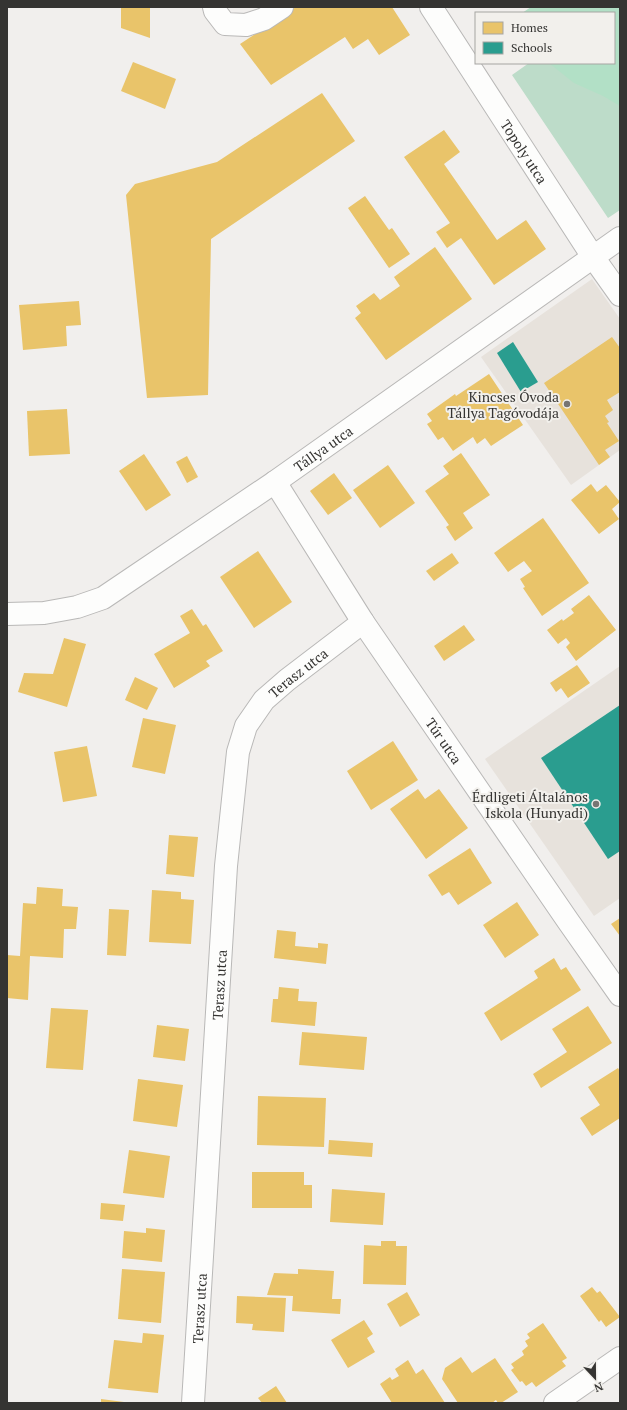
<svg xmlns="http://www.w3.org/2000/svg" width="627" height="1410" font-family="'PT Serif',serif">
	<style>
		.built { fill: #e7e2dc }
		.green { fill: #bddcc9 }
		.forest { fill: #b2e0c6 }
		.homes { fill: #e9c46a }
		.schools { fill: #2a9d8f }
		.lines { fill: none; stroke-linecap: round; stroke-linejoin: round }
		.street-casing { stroke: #b9b8b7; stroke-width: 24 }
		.street { stroke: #fdfdfc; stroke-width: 22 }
		.poi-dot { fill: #777573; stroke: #f2f0ec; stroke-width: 1.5 }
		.labels { text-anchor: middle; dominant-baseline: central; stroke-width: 4; stroke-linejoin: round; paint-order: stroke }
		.street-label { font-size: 14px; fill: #353432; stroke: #f2f0ec }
		.poi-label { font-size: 14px; fill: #353432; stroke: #f2f0ec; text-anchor: end }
	</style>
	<rect width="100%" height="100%" fill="#f1efed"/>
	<g class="built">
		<path d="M592,279L620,319V450L571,485L481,357Z"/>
		<path d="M620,666V898L594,916L485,759Z"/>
	</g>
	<path class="green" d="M620,7V210L608,218L512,75L529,63H614V13Z"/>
	<path class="forest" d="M531,7H620V106L603,96L574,83L549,63H614V13H522Z"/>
	<g class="homes">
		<path d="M121,7H150V38L121,28Z"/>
		<path d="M296,7H392L410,35L379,55L368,39L353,49L345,37L271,85L240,44Z"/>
		<path d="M133,62L176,79L165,109L121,91Z"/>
		<path d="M322,93L355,141L211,239L208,395L147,398L126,195L135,184L217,162Z"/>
		<path d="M444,130L460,152L444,164L497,240L526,220L546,249L494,285L461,238L447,248L436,232L450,223L404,157Z"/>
		<path d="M365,196L389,230L392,228L410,254L389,268L348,208Z"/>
		<path d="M435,247L472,299L386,360L355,318L361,313L356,306L374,293L380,300L400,286L394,277Z"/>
		<path d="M79,301L81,325L66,326L67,346L23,350L19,305Z"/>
		<path d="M612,337L620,348V392L607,400L613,410L605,416L609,422L607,423L619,441L605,450L610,457L599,465L544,383Z"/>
		<path d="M489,374L523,425L491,446L485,438L477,444L473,437L453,451L443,437L438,440L427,424L432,421L427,414L455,394L456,396Z"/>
		<path d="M67,409L70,454L29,456L27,411Z"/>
		<path d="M461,453L490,495L463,513L473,528L455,541L446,527L449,525L425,491L449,474L443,466Z"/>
		<path d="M144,454L171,495L146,511L119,471Z"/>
		<path d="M187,456L198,477L187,483L176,462Z"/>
		<path d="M388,465L415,503L380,528L353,490Z"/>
		<path d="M334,473L352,498L328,515L310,491Z"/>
		<path d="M591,484L597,492L606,485L620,502L612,509L619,519L599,534L571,500Z"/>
		<path d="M543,518L589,583L542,616L523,588L525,587L520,579L532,571L524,561L508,572L494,553Z"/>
		<path d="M258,551L292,602L254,628L220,577Z"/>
		<path d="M452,553L459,563L434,581L426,571Z"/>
		<path d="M589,595L616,630L576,661L566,647L570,643L566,638L558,644L547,630L562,619L563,621L574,613L571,609Z"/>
		<path d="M192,609L203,626L206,624L223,651L206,661L210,666L174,688L154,654L190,633L180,616Z"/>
		<path d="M464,625L475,640L444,661L434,646Z"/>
		<path d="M64,638L86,644L67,707L18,692L24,673L53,674Z"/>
		<path d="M577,665L590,683L568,698L561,688L556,692L550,683Z"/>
		<path d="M135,677L158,688L147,710L125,700Z"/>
		<path d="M143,718L176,725L165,774L132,767Z"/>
		<path d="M393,741L418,780L371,810L347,771Z"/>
		<path d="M87,746L97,796L63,802L54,752Z"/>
		<path d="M418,789L425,799L439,789L468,828L426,859L390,809Z"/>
		<path d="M169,835L198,837L194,877L166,874Z"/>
		<path d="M470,848L492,883L458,905L449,892L442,896L428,875Z"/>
		<path d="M37,887L63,889L62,906L78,907L76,929H64L63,958L30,956L28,1000L7,998V955L20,956L23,903L36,904Z"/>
		<path d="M152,890L181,892V899L194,900L191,944L149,942Z"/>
		<path d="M517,902L539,935L505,958L483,925Z"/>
		<path d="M109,909L129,910L126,956L107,955Z"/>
		<path d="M620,918V936L611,924Z"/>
		<path d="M277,930L296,932L295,946L318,948V943L328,944L326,964L274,958Z"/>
		<path d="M554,958L561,970L566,967L581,990L501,1041L484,1013L538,978L534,971Z"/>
		<path d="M279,987L299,989L298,1001L317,1002L315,1026L271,1022L273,999H278Z"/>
		<path d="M588,1006L612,1043L541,1088L533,1074L567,1052L552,1029Z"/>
		<path d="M51,1008L88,1010L83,1070L46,1068Z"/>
		<path d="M157,1025L189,1029L185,1061L153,1057Z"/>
		<path d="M302,1032L367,1037L364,1070L299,1065Z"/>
		<path d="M618,1068L620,1071V1118L592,1136L580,1118L600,1105L588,1087Z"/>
		<path d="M138,1079L183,1085L177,1127L133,1121Z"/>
		<path d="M258,1096L326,1098L324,1147L257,1145Z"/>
		<path d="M329,1140L373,1143L372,1157L328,1154Z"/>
		<path d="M129,1150L170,1156L164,1198L123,1193Z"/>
		<path d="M252,1172H304V1185H312V1208H252Z"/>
		<path d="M332,1189L385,1193L383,1225L330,1222Z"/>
		<path d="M101,1203L125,1205L123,1221L100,1219Z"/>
		<path d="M146,1228L165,1230L162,1262L122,1258L124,1231L146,1233Z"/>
		<path d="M381,1241H396V1246H407L406,1285L363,1284L364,1245L381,1246Z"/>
		<path d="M122,1269L165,1272L161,1323L118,1319Z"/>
		<path d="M298,1269L334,1271L332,1299H341L340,1314L292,1311L293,1296L267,1295L274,1273L298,1274Z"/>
		<path d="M592,1287L597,1293L600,1291L620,1317L606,1327L601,1320L599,1322L580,1296Z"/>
		<path d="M407,1292L420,1315L400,1327L387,1304Z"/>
		<path d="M237,1296L286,1298L284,1332L252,1330L253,1324L236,1323Z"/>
		<path d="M364,1320L373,1334L367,1338L375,1352L348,1368L331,1340Z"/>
		<path d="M543,1323L567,1358L562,1361L566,1366L536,1387L532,1382L526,1386L522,1381L520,1382L511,1370L514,1368L511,1364L524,1355L522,1351L528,1346L525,1341L530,1338L527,1334Z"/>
		<path d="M143,1333L164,1335L158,1393L108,1388L114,1340L142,1343Z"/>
		<path d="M461,1357L472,1373L495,1358L518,1392L501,1403H498L496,1400L492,1403H458L442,1379L445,1368Z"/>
		<path d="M408,1360L416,1374L423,1369L445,1403H392L380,1384L390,1377L392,1380L399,1376L395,1369Z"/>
		<path d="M276,1386L287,1403L270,1402L262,1403L258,1398Z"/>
		<path d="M101,1399L124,1402V1403H101Z"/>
	</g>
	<g class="schools">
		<path d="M513,342L538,382L521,392L497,353Z"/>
		<path d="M620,705V851L608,859L541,758Z"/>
	</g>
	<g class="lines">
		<g class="street-casing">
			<g id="street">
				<path d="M214,7L215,11L225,24L246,25L264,19L282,7"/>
				<path id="s1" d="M431,7L593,257L620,295"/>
				<path id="s2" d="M275,482L363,622L568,921L620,995"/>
				<path id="s3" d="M7,614L44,613L77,607L103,598L275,482L620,238"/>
				<path id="s4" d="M193,1403L226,866L238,752L246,726L264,700L287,680L363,622"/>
				<path d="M555,1403L620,1358"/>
			</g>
		</g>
		<use href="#street" class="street"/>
	</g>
	<g class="poi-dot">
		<circle cx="567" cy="404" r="4"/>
		<circle cx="596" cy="804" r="4"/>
	</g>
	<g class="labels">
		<g class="street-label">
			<text stroke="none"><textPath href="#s1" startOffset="172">Topoly utca</textPath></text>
			<text stroke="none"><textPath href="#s3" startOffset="364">Tállya utca</textPath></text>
			<text stroke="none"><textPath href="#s4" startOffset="755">Terasz utca</textPath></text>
			<text stroke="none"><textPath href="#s2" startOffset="309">Túr utca</textPath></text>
			<text stroke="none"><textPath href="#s4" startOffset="419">Terasz utca</textPath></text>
			<text stroke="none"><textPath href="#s4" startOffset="95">Terasz utca</textPath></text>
		</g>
		<g class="poi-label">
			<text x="559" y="396">Kincses Óvoda<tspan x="559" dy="16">Tállya Tagóvodája</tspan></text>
			<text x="588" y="796">Érdligeti Általános<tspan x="588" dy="16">Iskola (Hunyadi)</tspan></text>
		</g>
	</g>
	<rect width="627" height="1410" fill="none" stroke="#353432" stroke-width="16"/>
	<rect x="475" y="12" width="140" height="52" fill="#f2f0ec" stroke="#a6a5a2"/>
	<rect x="483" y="22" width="20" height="12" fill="#e9c46a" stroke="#a6a5a2"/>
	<text x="511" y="32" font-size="12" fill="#353432">Homes</text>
	<rect x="483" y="42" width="20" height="12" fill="#2a9d8f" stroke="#a6a5a2"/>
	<text x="511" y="52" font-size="12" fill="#353432">Schools</text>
	<g transform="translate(595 1378) rotate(158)" stroke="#f2f0ec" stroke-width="3" paint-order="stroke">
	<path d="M0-3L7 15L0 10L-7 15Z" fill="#353432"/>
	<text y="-6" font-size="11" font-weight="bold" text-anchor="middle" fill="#353432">N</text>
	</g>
</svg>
